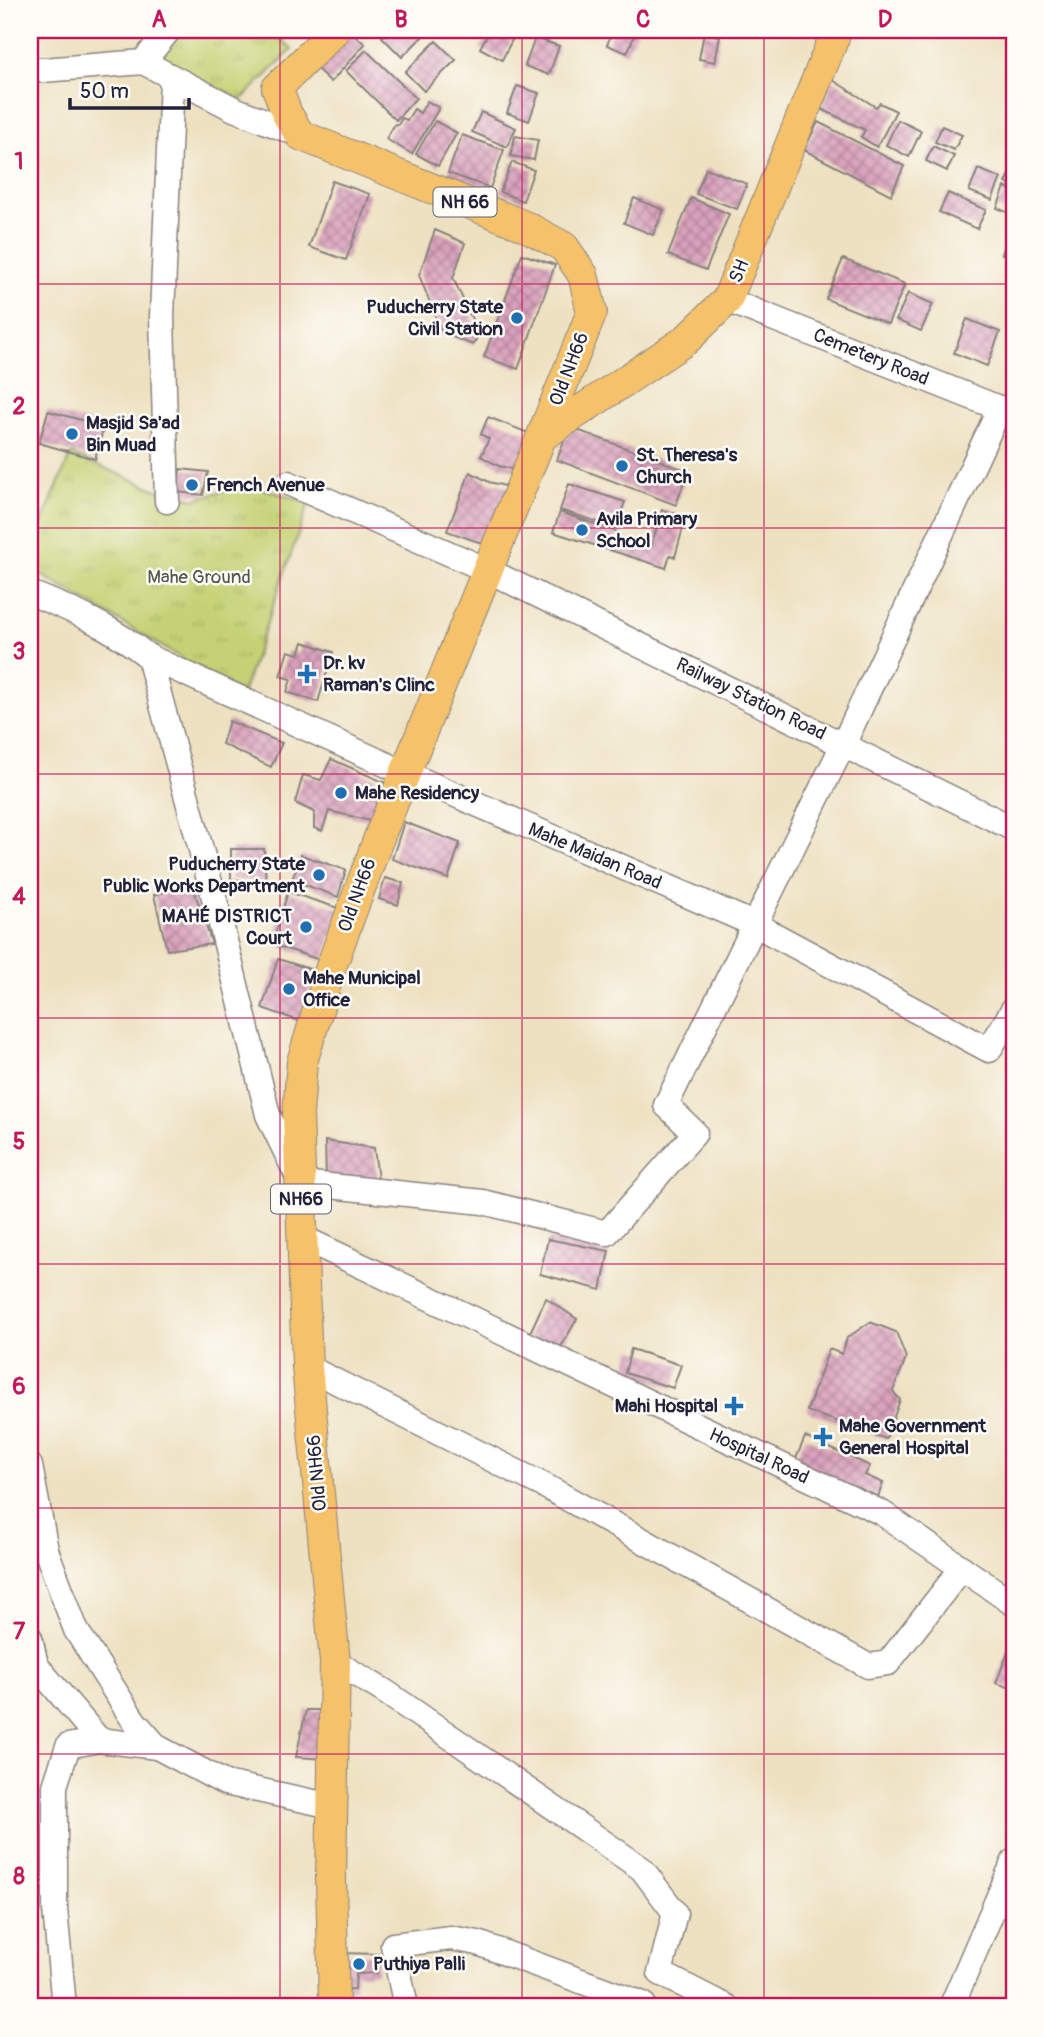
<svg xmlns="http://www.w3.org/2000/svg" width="1044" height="2037" font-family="Pangolin,sans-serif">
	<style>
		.park { fill: url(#park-tufts); stroke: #737a58; stroke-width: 2 }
		.building { fill: url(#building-cross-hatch) }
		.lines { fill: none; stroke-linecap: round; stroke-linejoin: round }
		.minor-casing { stroke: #88827e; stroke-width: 27 }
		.major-casing { stroke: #88827e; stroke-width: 32 }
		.minor { stroke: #fff; stroke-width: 24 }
		.major { stroke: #f5c16b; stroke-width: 30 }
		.grid { fill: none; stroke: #c2185b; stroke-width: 2; stroke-opacity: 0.55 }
		.poi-dot { fill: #1f6fb2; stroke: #fdfcf7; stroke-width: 2.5 }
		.labels { text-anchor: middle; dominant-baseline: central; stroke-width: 5; stroke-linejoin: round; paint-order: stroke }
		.shield { fill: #fdfcf7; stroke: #646373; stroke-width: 2 }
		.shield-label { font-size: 18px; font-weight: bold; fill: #22223b }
		.street-label { font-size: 19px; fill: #22223b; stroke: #fdfcf7 }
		.poi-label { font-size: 19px; font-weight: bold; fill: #22223b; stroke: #fdfcf7; text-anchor: start }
		.park-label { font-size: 19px; fill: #53574c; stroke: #fdfcf7 }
		.neatline { fill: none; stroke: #c2185b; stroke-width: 2.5 }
		.grid-label { font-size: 23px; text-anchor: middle; font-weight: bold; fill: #c2185b }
	</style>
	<defs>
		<pattern id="park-tufts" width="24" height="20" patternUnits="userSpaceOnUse" patternTransform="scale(1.75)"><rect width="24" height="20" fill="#c4d274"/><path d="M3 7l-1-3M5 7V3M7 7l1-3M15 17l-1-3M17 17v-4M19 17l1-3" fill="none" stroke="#a8b465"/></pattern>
		<pattern id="building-cross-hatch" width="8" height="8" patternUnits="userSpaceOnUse" patternTransform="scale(1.75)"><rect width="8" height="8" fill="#daa1bc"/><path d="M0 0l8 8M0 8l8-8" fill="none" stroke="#b0839a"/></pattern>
	</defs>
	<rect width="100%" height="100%" fill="#fdfcf7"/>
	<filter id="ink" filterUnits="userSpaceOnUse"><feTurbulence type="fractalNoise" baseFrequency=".0143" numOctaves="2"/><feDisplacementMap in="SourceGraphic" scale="14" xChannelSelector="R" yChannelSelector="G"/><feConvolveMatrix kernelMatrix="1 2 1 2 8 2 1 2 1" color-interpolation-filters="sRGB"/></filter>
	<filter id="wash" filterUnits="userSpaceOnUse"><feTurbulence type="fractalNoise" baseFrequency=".00686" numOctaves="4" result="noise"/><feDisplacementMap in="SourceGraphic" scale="28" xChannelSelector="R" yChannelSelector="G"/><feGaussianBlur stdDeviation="1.57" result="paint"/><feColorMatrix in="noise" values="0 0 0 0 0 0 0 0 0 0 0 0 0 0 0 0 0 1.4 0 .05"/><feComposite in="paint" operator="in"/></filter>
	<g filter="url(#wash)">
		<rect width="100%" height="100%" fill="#eee1c1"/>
		<g class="park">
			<path d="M175,30H271L292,50L239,102L152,62Z"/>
			<path d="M71,454L157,490L195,499L248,484L309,503L242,694L30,568V550Z"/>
		</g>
		<g id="blocks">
			<g class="building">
				<path d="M389,30H429L402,57L382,37Z"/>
				<path d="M490,30H517L502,60L480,48Z"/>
				<path d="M613,30H637L627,53L607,45Z"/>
				<path d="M350,31L365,44L331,82L317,69Z"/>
				<path d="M704,33L720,36L715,62L699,59Z"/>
				<path d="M535,38L559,46L549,75L525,66Z"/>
				<path d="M436,41L456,60L424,91L405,72Z"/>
				<path d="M366,50L416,98L396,120L346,71Z"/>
				<path d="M831,79L876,107L880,103L896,111L877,147L861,137L865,130L819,108L827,97Z"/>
				<path d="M517,86L539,93L529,121L507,113Z"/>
				<path d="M427,101L439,108L412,154L386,139L395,124L398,125L402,118L407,120L414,109L420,113Z"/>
				<path d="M481,112L516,128L507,147L472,132Z"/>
				<path d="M898,120L921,131L909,157L886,145Z"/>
				<path d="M435,121L457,133L438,166L416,154Z"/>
				<path d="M818,122L904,166L891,195L804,150Z"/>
				<path d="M942,126L962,135L954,150L935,142Z"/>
				<path d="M462,135L504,150L490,188L448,173Z"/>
				<path d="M515,136L538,140L534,160L511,156Z"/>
				<path d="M933,146L954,156L947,171L926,161Z"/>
				<path d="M512,162L534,170L523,201L500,192Z"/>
				<path d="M1014,164V186L1006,183Z"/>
				<path d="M706,168L747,184L737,209L696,194Z"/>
				<path d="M978,169L1001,178L992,200L969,191Z"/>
				<path d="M332,181L370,194L346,260L309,247Z"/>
				<path d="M1005,187L1014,191V215L997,208Z"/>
				<path d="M948,193L986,210L977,229L939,212Z"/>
				<path d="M634,198L664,210L653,235L624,223Z"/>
				<path d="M691,198L729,214L706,270L668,255Z"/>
				<path d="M435,230L465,243L453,278L479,334L473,345L442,333L419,275Z"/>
				<path d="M1008,235L1014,237V257L1002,254Z"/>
				<path d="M522,254L555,265L518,369L484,357Z"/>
				<path d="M843,259L905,284L888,324L826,299Z"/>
				<path d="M908,293L933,304L921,331L896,320Z"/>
				<path d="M967,319L1000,332L987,366L954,353Z"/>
				<path d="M48,411L104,426L95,459L39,443Z"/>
				<path d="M488,417L531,434L516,470L499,466L481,456L489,439L481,434Z"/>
				<path d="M569,427L688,471L676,505L557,460Z"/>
				<path d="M180,469L208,472L203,495L177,492Z"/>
				<path d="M470,472L489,482L509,487L484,544L447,531Z"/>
				<path d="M569,484L625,502L616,528L560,510Z"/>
				<path d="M662,510L686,517L675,557L670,555L666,568L553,532L560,512L618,532L616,537L651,547Z"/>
				<path d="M303,642L333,652L318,702L287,692L291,679L280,676L288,651L299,654Z"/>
				<path d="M229,721L282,743L271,767L222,744Z"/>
				<path d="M331,759L388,784L375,822L329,811L322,831L314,828V812L295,803L303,775L321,780Z"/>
				<path d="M404,822L460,843L448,879L392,859Z"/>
				<path d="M231,849H264L266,883L231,879Z"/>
				<path d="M301,855L346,870L338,897L292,880Z"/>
				<path d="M385,878L403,883L398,905L379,899Z"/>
				<path d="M192,884L212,944L167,950L154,895Z"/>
				<path d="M288,892L341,909L323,961L272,944Z"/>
				<path d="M278,959L316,971L299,1021L262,1008Z"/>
				<path d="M325,1141L374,1148L379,1188L326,1181Z"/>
				<path d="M548,1239L609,1251L601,1290L540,1274Z"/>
				<path d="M546,1298L577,1319L558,1352L527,1339Z"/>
				<path d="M870,1322L896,1332L906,1358L893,1391L900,1400L886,1439L807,1411L829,1349L842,1354L847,1338Z"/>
				<path d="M631,1349L681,1365L673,1388L625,1373Z"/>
				<path d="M805,1437L870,1466L865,1475L883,1483L878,1497L868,1492L865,1500L793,1466Z"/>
				<path d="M1014,1637V1689L996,1683Z"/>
				<path d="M306,1710H328L326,1759L296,1757Z"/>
				<path d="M340,1953L378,1954L377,1973L356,1974L355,1989L341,1990Z"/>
			</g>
		</g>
	</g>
	<g filter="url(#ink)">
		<use href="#blocks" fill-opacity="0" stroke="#88827e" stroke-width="2"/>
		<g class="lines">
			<g class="minor-casing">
				<g id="minor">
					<path d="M143,62L169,30"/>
					<path d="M30,71L143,62L234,109L300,135"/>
					<path d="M727,300L1014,414"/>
					<path d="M288,483L487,570L1014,829"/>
					<path d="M167,501L162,316L172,79"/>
					<path d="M30,593C73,610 112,627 149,657L405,773L756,925L989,1050L1014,1008"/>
					<path d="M149,657L219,916L268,1115L301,1183L483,1202L607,1233L695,1133L666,1105L843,745L1000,408"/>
					<path d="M303,1238L882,1513L1014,1604"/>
					<path d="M307,1367L545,1486L868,1666L888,1663L962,1568"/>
					<path d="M30,1466L46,1550L76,1630L134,1721L157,1747L225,1783L332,1806"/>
					<path d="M30,1638L36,1665L99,1740"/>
					<path d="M335,1662L384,1691L642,1869L675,1913L660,1973L727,2007"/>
					<path d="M64,2007L55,1909V1786L68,1746L99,1740L157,1747"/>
					<path d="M406,2007L393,1945L451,1938L478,1943L643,2004"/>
					<path d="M951,2007L1014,1861"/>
				</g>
			</g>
			<g class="major-casing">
				<g id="major">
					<path d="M544,435L686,340L727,300L837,30"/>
					<path d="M334,2007L331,1878L335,1662L307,1367L298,1114L302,1062L331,967L378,840L592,312L583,275L564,247L527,227L300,135L287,114L277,88L335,30"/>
				</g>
			</g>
			<use href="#minor" class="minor"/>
			<use href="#major" class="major"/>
		</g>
	</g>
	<path class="grid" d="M280,30V2007M522,30V2007M764,30V2007M30,284H1014M30,528H1014M30,774H1014M30,1018H1014M30,1264H1014M30,1508H1014M30,1754H1014"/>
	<g class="poi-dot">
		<circle cx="517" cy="318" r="7"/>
		<circle cx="72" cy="434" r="7"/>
		<circle cx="622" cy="466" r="7"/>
		<circle cx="192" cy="485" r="7"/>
		<circle cx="582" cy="530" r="7"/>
		<path d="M303.5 663.5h7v7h7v7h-7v7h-7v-7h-7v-7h7z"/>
		<circle cx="341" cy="793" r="7"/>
		<circle cx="319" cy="875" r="7"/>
		<circle cx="306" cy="927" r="7"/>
		<circle cx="289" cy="989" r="7"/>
		<path d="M730.5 1395.5h7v7h7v7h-7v7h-7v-7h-7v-7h7z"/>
		<path d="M819.5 1426.5h7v7h7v7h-7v7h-7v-7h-7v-7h7z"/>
		<circle cx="359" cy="1964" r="7"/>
	</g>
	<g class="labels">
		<g class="shield">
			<rect x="433.5" y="187.5" width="63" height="29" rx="5"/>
			<rect x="271" y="1184.5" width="60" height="29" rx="5"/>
		</g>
		<g class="shield-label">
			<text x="465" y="202">NH 66</text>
			<text x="301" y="1199">NH66</text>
		</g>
		<g class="street-label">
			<text transform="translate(739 271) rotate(-68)">SH</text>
			<text transform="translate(871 357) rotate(22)">Cemetery Road</text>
			<text transform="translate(569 369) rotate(-69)">Old NH66</text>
			<text transform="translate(751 699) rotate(26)">Railway Station Road</text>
			<text transform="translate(595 856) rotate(23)">Mahe Maidan Road</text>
			<text transform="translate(357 895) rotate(-70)">Old NH66</text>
			<text transform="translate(759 1456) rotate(25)">Hospital Road</text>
			<text transform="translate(317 1473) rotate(-95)">Old NH66</text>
		</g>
		<g class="poi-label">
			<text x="503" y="307" text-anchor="end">Puducherry State<tspan x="503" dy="22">Civil Station</tspan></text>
			<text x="86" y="423">Masjid Sa'ad<tspan x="86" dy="22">Bin Muad</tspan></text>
			<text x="636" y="455">St. Theresa's<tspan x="636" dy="22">Church</tspan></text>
			<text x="206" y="485">French Avenue</text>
			<text x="596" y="519">Avila Primary<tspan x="596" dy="22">School</tspan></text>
			<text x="323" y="663">Dr. kv<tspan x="323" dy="22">Raman's Clinc</tspan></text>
			<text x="355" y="793">Mahe Residency</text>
			<text x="305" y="864" text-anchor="end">Puducherry State<tspan x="305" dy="22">Public Works Department</tspan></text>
			<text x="292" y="916" text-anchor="end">MAHÉ DISTRICT<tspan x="292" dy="22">Court</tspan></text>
			<text x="303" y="978">Mahe Municipal<tspan x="303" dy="22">Office</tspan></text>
			<text x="718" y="1406" text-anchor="end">Mahi Hospital</text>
			<text x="839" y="1426">Mahe Government<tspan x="839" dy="22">General Hospital</tspan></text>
			<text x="373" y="1964">Puthiya Palli</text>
		</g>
		<g class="park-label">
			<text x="199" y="577">Mahe Ground</text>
		</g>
	</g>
	<rect width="1044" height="2037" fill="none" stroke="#fdfcf7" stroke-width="77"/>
	<path d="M70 98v10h119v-10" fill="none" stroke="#22223b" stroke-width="3.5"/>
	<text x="80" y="98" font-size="21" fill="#22223b" stroke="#fdfcf7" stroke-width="5" paint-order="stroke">50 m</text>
	<rect x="38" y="38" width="968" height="1960" class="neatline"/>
	<g class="grid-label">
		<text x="159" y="27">A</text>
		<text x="401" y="27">B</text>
		<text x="643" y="27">C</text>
		<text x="885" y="27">D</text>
		<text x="19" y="169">1</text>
		<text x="19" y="414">2</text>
		<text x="19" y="659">3</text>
		<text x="19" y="904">4</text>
		<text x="19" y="1149">5</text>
		<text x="19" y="1394">6</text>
		<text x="19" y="1639">7</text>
		<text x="19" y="1884">8</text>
	</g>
</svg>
